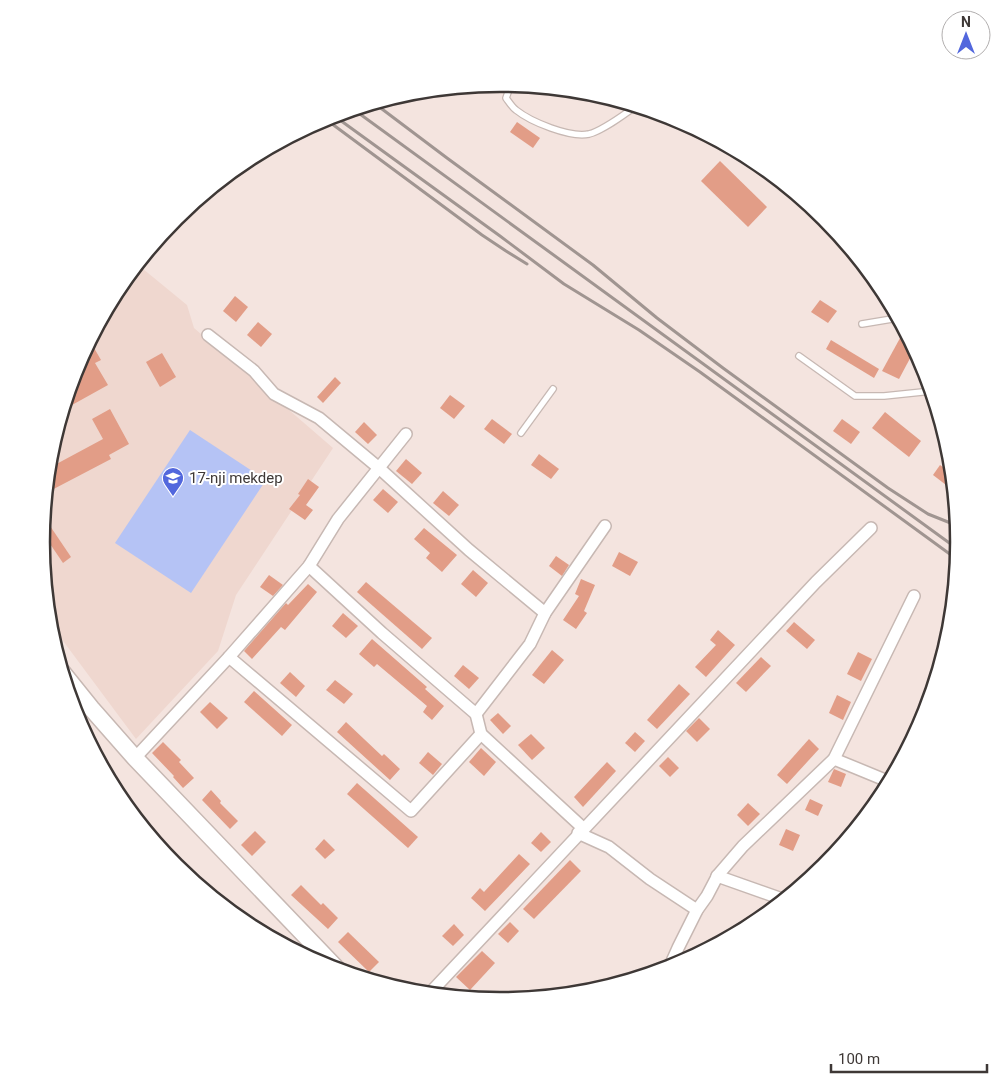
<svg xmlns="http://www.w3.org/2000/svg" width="1001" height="1084" font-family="Roboto,sans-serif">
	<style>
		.built { fill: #efd7cf }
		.green { fill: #b5c3f5 }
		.building { fill: #e29d87 }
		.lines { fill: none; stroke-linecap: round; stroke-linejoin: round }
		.lane-casing { stroke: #c7b8b3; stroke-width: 8 }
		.street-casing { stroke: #c7b8b3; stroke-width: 14 }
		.secondary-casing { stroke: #c7b8b3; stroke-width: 19 }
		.lane { stroke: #fff; stroke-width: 5.5 }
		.street { stroke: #fff; stroke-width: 11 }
		.secondary { stroke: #fff; stroke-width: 16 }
		.rail { stroke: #a09591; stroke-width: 3 }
		.labels { text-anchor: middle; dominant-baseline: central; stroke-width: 4; stroke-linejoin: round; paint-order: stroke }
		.poi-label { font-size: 15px; fill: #3e3836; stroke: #fff; text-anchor: start }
		.rim { fill: none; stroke: #3e3836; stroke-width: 2.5 }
	</style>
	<rect width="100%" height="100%" fill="#f4e4df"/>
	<path class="built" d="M137,264L187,305L194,328L333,448L236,595L218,651L136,739L49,622L41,542L50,452L76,366L119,287Z"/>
	<path class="green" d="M190,430L266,480L191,593L115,543Z"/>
	<g class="building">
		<path d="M517,122L540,138L533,148L510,132Z"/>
		<path d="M720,161L767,207L748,227L701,181Z"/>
		<path d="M235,296L248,307L236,322L223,311Z"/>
		<path d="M820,300L837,311L828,323L811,312Z"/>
		<path d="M258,322L272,334L261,347L247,335Z"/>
		<path d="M905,329L915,349L899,379L882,371Z"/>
		<path d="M831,340L879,369L874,378L826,349Z"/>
		<path d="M90,341L101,360L95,363L108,385L63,410L76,366Z"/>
		<path d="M162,353L176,377L160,387L146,362Z"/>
		<path d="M335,377L341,383L323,403L317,397Z"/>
		<path d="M450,395L465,406L454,419L440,408Z"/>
		<path d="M110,409L129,444L109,455L111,459L46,493L49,468L103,439L92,419Z"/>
		<path d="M885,412L921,441L909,457L872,428Z"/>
		<path d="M492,419L512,434L504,444L484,429Z"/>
		<path d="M842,419L860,432L851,444L833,431Z"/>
		<path d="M364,422L377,435L368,444L355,432Z"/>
		<path d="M539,454L559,469L551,479L531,465Z"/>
		<path d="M406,459L422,473L412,484L396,471Z"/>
		<path d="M940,465L953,474L954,483L950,488L933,475Z"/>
		<path d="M308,479L319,487L306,505L313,510L305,520L289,509L300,495L298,494Z"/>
		<path d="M383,489L398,502L388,513L373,500Z"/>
		<path d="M443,491L459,505L449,516L433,503Z"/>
		<path d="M44,517L71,557L63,563L42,532Z"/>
		<path d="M424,528L457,555L442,572L426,558L430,553L414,539Z"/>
		<path d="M619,552L638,562L630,576L612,566Z"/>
		<path d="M556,556L569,565L562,576L549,566Z"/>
		<path d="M473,570L488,583L476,597L461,584Z"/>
		<path d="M269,575L283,585L273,596L260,587Z"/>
		<path d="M581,579L595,585L584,611L587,613L576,629L563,620L579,596L575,594Z"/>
		<path d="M366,582L432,638L422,649L357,592Z"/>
		<path d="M308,584L317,592L285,630L281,627L252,659L244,651L286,603L288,605Z"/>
		<path d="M343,613L358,626L346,638L332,626Z"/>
		<path d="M794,622L815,640L807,649L786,631Z"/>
		<path d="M718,630L735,645L706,677L695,667L716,645L710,640Z"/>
		<path d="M372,639L427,687L425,689L444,706L432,720L423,712L427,706L377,664L374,667L359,654Z"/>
		<path d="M552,650L564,660L544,684L532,675Z"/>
		<path d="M858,652L872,659L861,681L847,674Z"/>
		<path d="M761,657L771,666L746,692L736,683Z"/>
		<path d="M463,665L479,678L469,689L454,676Z"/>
		<path d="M290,672L305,686L296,697L280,683Z"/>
		<path d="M335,680L353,694L344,704L326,690Z"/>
		<path d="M679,684L690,694L657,729L647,720Z"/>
		<path d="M254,691L292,725L282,736L244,702Z"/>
		<path d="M837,695L851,702L843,720L829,713Z"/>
		<path d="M210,702L228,718L217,729L200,712Z"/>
		<path d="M498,713L511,726L503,734L490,720Z"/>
		<path d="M699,718L710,729L697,742L686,731Z"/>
		<path d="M346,722L382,756L384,754L400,769L390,780L337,732Z"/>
		<path d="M635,732L645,741L635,752L625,743Z"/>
		<path d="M531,734L545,748L532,760L518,745Z"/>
		<path d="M809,739L819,749L787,784L777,775Z"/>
		<path d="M163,742L181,760L179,762L194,778L183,788L173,777L174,776L152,753Z"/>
		<path d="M481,748L496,762L484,776L469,762Z"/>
		<path d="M428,752L442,764L433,775L419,763Z"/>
		<path d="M668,757L679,768L670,777L659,766Z"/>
		<path d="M607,762L616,771L583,807L574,797Z"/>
		<path d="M834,769L846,774L841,787L828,782Z"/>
		<path d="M357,783L418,837L408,848L347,794Z"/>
		<path d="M211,790L221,801L220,803L238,821L230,829L202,800Z"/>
		<path d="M810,799L823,805L818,816L805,810Z"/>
		<path d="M748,803L760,814L748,826L737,815Z"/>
		<path d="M786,829L800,835L793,851L779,845Z"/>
		<path d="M255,831L266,842L252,856L241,845Z"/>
		<path d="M541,832L551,842L541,852L531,843Z"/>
		<path d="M324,839L335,850L325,859L315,849Z"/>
		<path d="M519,854L530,864L485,911L471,898L480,888L484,892Z"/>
		<path d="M570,860L581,871L534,919L523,909Z"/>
		<path d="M301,885L321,905L323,903L338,918L328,929L291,895Z"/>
		<path d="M510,922L519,931L508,943L498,934Z"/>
		<path d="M454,924L464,935L453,946L442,936Z"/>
		<path d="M348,932L379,962L369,972L338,942Z"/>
		<path d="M482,951L495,963L470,990L456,977Z"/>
	</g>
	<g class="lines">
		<g class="lane-casing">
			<g id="lane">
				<path d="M511,84L506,98C509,102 512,107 516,110C531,122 570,138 589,134C604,130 623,115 636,106"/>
				<path d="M862,324L892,319L900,321"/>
				<path d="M799,356L855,396H884L932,391"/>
				<path d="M521,433L553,389"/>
			</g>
		</g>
		<g class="street-casing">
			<g id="street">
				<path d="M208,335L254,371L274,394L319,418L379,468L469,550L545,613"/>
				<path d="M309,566L382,633L476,714L481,734L583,828"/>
				<path d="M229,657L411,811L481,734"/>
				<path d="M476,714L530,644L545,613L605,526"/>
				<path d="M135,758L229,657L309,566L338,519L406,434"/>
				<path d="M834,759L890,782"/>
				<path d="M578,833L609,847L650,879L697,910"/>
				<path d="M717,876L785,900"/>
				<path d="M669,968L678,948L697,910L707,896L718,875L743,846L834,759L914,596"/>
				<path d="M429,994L816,582L871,528"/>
			</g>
		</g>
		<g class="secondary-casing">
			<path id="secondary" d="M62,672L91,708L135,758L338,970"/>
		</g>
		<use href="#lane" class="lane"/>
		<use href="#street" class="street"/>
		<use href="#secondary" class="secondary"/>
		<g class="rail">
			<path d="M374,103L447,158L593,265L657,318L723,368L888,488L928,514L958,526"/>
			<path d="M353,109L959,550"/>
			<path d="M333,115L500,236L564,284L639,330L700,372L958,560"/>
			<path d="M324,118L482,235L506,251L527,264"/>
		</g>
	</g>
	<defs>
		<g id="school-pin" transform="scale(1.125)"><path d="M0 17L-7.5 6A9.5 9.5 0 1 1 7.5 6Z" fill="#5267dd" stroke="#fff"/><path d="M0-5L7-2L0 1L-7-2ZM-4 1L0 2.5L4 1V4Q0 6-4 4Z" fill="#fff"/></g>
	</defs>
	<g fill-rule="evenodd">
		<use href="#school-pin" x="173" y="478"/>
	</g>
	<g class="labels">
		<g class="poi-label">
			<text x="189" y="478">17-nji mekdep</text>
		</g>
	</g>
	<path d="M0 0H1001V1084H0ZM50 542a450 450 0 1 1 900 0a450 450 0 1 1-900 0Z" fill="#fff" fill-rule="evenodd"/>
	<path class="rim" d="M50 542a450 450 0 1 1 900 0a450 450 0 1 1-900 0Z"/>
	<g transform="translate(966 35)"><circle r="24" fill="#ffffff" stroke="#b2afaf"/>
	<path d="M0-4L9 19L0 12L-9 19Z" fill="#5267dd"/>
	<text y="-8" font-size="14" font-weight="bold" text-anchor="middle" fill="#3e3836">N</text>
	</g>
	<path d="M831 1064v8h156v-8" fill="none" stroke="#3e3836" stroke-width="2.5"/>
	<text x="838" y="1064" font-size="15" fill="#3e3836" stroke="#ffffff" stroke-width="4" paint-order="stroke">100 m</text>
</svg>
